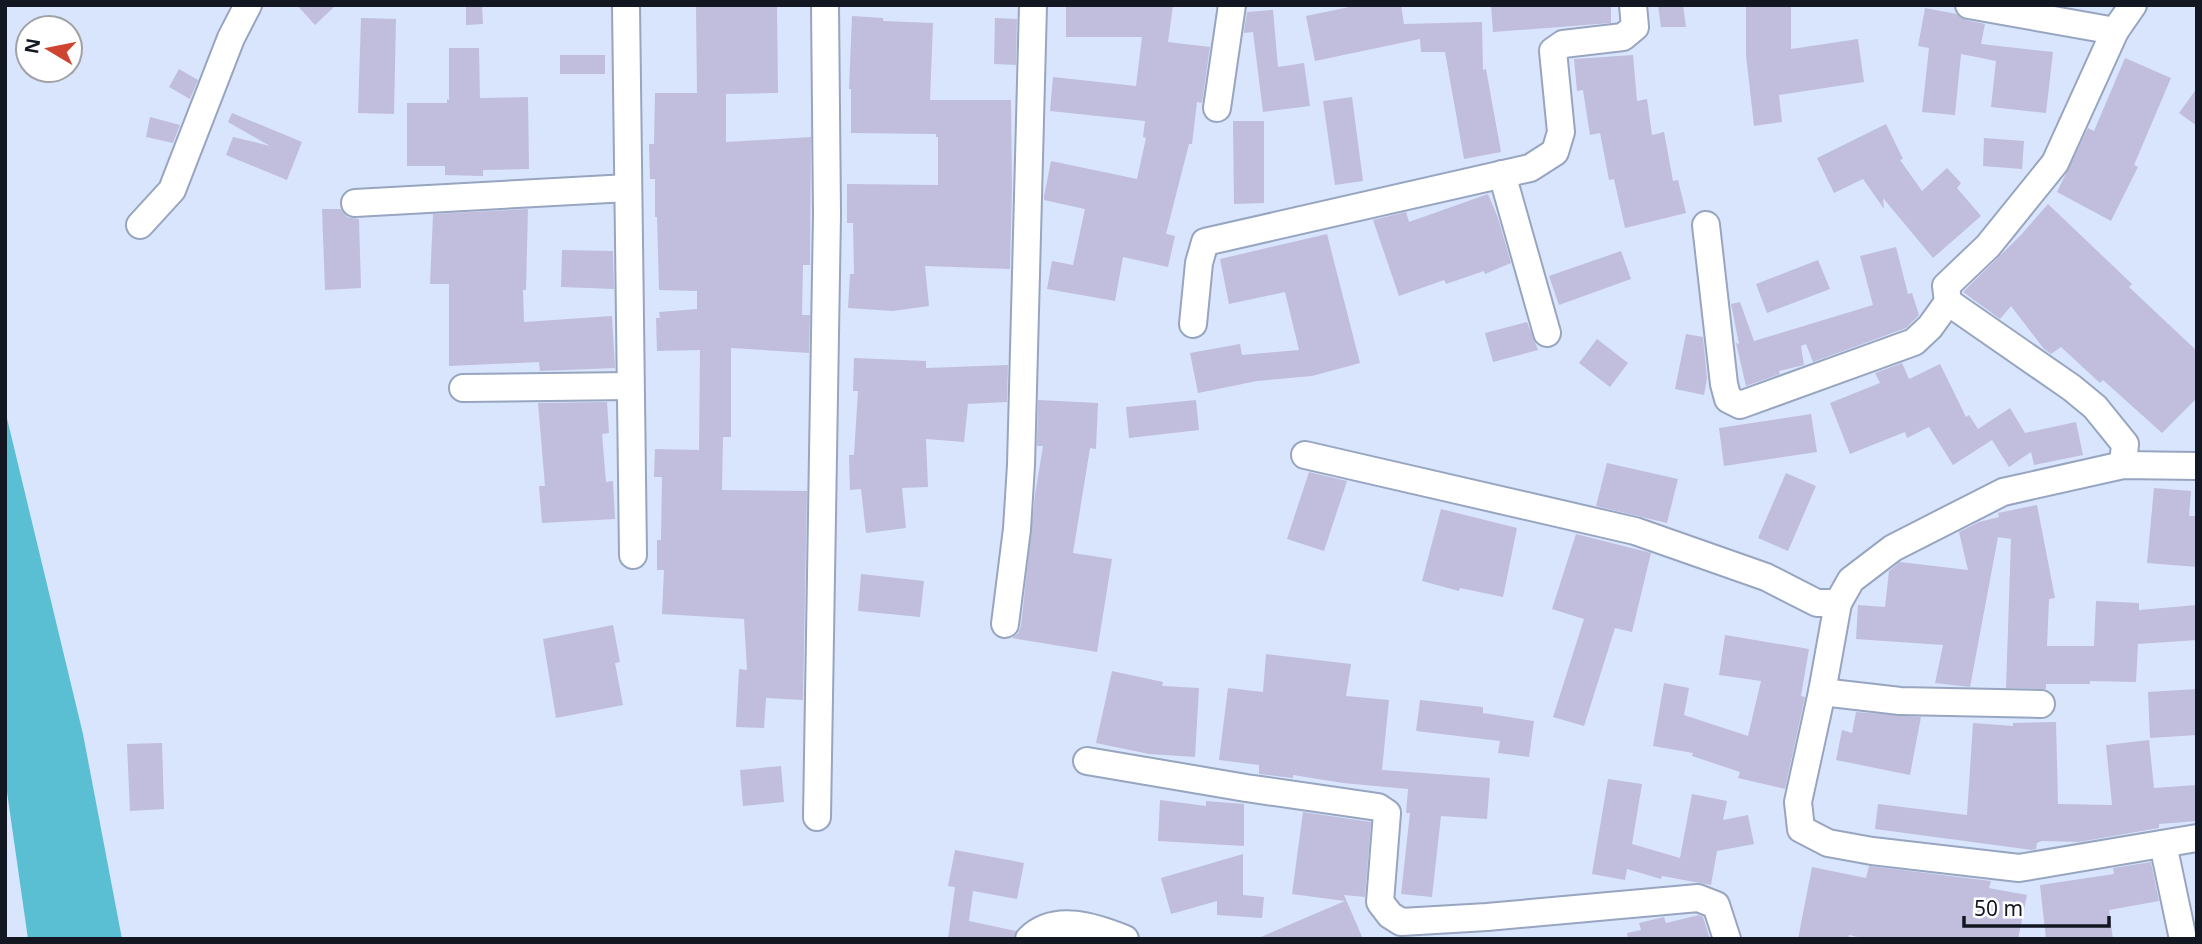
<svg xmlns="http://www.w3.org/2000/svg" width="2202" height="944" font-family="'Noto Sans',sans-serif">
	<style>
		.water { fill: #5bbfd4 }
		.building { fill: #c0bedc }
		.lines { fill: none; stroke-linecap: round; stroke-linejoin: round }
		.minor-casing { stroke: #97a5c0; stroke-width: 30 }
		.minor { stroke: #fff; stroke-width: 26 }
	</style>
	<rect width="100%" height="100%" fill="#d9e5fc"/>
	<path class="water" d="M5,410L83,734L122,939H28L5,778Z"/>
	<g class="building">
		<path d="M297,5H336L315,25Z"/>
		<path d="M466,5H482L483,24L466,25Z"/>
		<path d="M1066,5H1173L1168,42L1210,47L1202,103L1197,102L1192,144H1189L1166,234L1175,236L1168,267L1123,257L1115,301L1047,289L1052,261L1073,265L1085,209L1044,200V196L1051,161L1137,179L1146,138L1143,137L1145,121L1050,111L1053,77L1136,86L1142,37H1066Z"/>
		<path d="M1359,5H1401L1404,24L1482,22L1483,70L1486,69L1501,152L1464,159L1445,52H1421L1420,39L1315,61L1306,16Z"/>
		<path d="M1491,5L1611,6V23L1493,32Z"/>
		<path d="M1658,5H1683L1686,27H1661Z"/>
		<path d="M1746,5H1791V49L1858,39L1864,82L1779,95L1782,122L1754,126L1746,55Z"/>
		<path d="M696,7H777L778,93L726,94V142L811,137L810,265H803L802,315H810L809,353L731,348V437H723L722,490L807,491L803,700L766,698L764,728L736,727L739,669L747,670L744,619L662,614L664,570H657V540H661L662,477H654L655,449L699,450L700,350L657,351L656,318H660L659,312L697,309V291L659,290L657,217H655V179H650L649,144H654L655,93H697Z"/>
		<path d="M1925,8L1957,14L1966,20L1985,24L1981,44L2053,52L2046,113L1991,107L1996,61L1961,54L1955,115L1922,112L1929,48L1918,46Z"/>
		<path d="M1273,10L1278,67L1304,63L1310,106L1263,112L1253,32L1244,33V31L1247,12Z"/>
		<path d="M852,16L883,18V21L933,23L930,100H1011L1012,188L1010,269L925,266L929,306L893,311L848,308L850,274H854L853,223H847V184L938,185V137H936V134L851,133V89H849Z"/>
		<path d="M361,18L396,19L394,114L358,113Z"/>
		<path d="M995,18L1017,19L1016,65L994,64Z"/>
		<path d="M449,48H479L480,98L528,97L529,169L483,170V176L445,175V166H407V103H447V99L449,100Z"/>
		<rect x="560" y="55" width="45" height="19"/>
		<path d="M1633,55L1637,101L1647,99L1652,135L1664,132L1673,181L1678,180L1686,213L1625,228L1614,179L1609,180L1600,133L1590,135L1583,90L1577,91L1574,59Z"/>
		<path d="M2125,58L2171,78L2134,165L2138,167L2111,221L2057,192L2088,128L2094,131Z"/>
		<path d="M179,69L198,80L190,99L169,87Z"/>
		<path d="M2197,88V126L2179,113Z"/>
		<path d="M1352,97L1363,181L1335,185L1323,101Z"/>
		<path d="M232,113L302,142L287,180L226,155L233,137L270,146L228,122Z"/>
		<path d="M150,117L180,125L173,143L146,137Z"/>
		<path d="M1233,121H1264V203L1234,204Z"/>
		<path d="M1886,124L1903,159L1900,160L1922,191L1947,168L1961,183L1957,188L1981,216L1933,258L1883,198L1884,209L1863,179L1834,193L1817,158Z"/>
		<path d="M1984,138L2024,141L2022,169L1983,166Z"/>
		<path d="M1488,194L1498,218L1511,263L1485,274L1484,271L1446,284L1444,280L1399,296L1373,220L1406,212L1409,222Z"/>
		<path d="M2048,204L2132,284L2129,287L2197,351V398L2162,433L2103,380L2100,383L2061,347L2051,354L2044,349L2011,306L2000,319L1963,292L2021,235Z"/>
		<path d="M322,209H341L347,217L359,219L361,288L325,290Z"/>
		<path d="M528,209L526,290H523L524,322L612,316L615,368L540,371L539,362L449,366V284H430L433,214Z"/>
		<path d="M1327,234L1360,363L1312,376L1257,381L1198,393L1190,353L1240,344L1242,355L1299,350L1285,292L1229,304L1220,259Z"/>
		<path d="M1896,247L1908,294L1912,293L1919,315L1906,328L1813,362L1806,344L1801,346L1804,365L1779,371L1780,374L1746,386L1736,343L1739,344L1731,304L1740,302L1754,341L1873,305L1860,256Z"/>
		<path d="M562,250L613,251L614,289L561,287Z"/>
		<path d="M1621,251L1631,279L1559,305L1549,276Z"/>
		<path d="M1818,260L1830,289L1767,313L1756,284Z"/>
		<path d="M1527,322L1538,350L1493,362L1485,333Z"/>
		<path d="M1686,334L1703,337L1707,378L1704,395L1675,389Z"/>
		<path d="M1597,339L1628,363L1610,387L1579,363Z"/>
		<path d="M854,358L926,361V368L1008,365L1007,402L968,404L964,442L926,439L928,487L902,488L906,528L866,533L861,489L850,490L849,455H854L858,391H853Z"/>
		<path d="M1902,363L1909,379L1940,364L1966,417L1969,415L1978,429L2010,408L2025,433L2076,422L2083,455L2034,465L2031,452L2009,467L1992,440L1953,465L1929,427L1907,438L1905,432L1850,454L1830,403L1880,383L1875,373Z"/>
		<path d="M1038,400L1098,403L1096,449L1090,448L1073,553L1112,559L1097,652L1012,638L1018,633L1021,626L1035,494L1043,446H1037Z"/>
		<path d="M1196,400L1199,430L1129,438L1126,407Z"/>
		<path d="M607,402L609,433L602,434L606,482L613,481L615,519L542,523L539,486H545L538,403Z"/>
		<path d="M1811,414L1817,452L1724,466L1719,428Z"/>
		<path d="M1607,463L1678,479L1667,523L1596,506Z"/>
		<path d="M1309,472L1347,481L1324,551L1287,539Z"/>
		<path d="M1786,473L1816,486L1788,551L1758,538Z"/>
		<path d="M2154,488L2191,491L2189,516H2197V567L2147,563Z"/>
		<path d="M2037,505L2055,598L2049,599L2047,646H2094L2096,601L2139,603V610L2197,605V640L2138,644L2136,682L2090,681V684H2046V689L2006,688L2011,539L1998,537L1970,687L1935,683L1943,645L1856,639L1858,605L1885,607L1889,571L1900,562L1968,570L1959,532L1979,522L1999,517L1998,513Z"/>
		<path d="M1441,509L1517,528L1503,597L1460,588L1459,591L1422,581Z"/>
		<path d="M1576,534L1651,553L1632,632L1615,628L1584,726L1553,717L1584,619L1552,609Z"/>
		<path d="M861,574L924,581L920,617L858,611Z"/>
		<path d="M613,625L620,662L615,663L623,705L556,718L543,639Z"/>
		<path d="M1725,635L1809,649L1801,696L1805,697L1785,789L1738,778L1740,772L1692,756L1693,753L1653,746L1664,683L1689,688L1684,715L1748,736L1761,681L1719,675Z"/>
		<path d="M1266,654L1351,664L1346,696L1389,700L1382,770L1490,778L1487,819L1441,816L1432,897L1401,894L1410,813H1406L1408,789L1343,783L1293,775V778L1259,774V765L1219,760L1228,688L1263,692Z"/>
		<path d="M1112,671L1163,682L1162,686L1199,688L1195,757L1149,754L1096,743Z"/>
		<path d="M2197,689V735L2150,738L2148,692Z"/>
		<path d="M1420,700L1483,707V713L1534,721L1529,757L1498,753L1500,741L1416,731Z"/>
		<path d="M1856,712L1921,717L1910,775L1836,760L1842,730L1852,733Z"/>
		<path d="M2056,722L2058,804L2112,805L2106,745L2149,740L2154,788L2197,785V821L2159,824V828L2079,842L2042,841L2037,843L2036,849L2032,850L1875,829L1878,804L1967,815L1973,723L2013,726V723Z"/>
		<path d="M162,743L164,809L130,811L127,744Z"/>
		<path d="M781,766L784,802L743,806L740,770Z"/>
		<path d="M1608,779L1642,784L1632,844L1680,858L1692,794L1727,801L1723,820L1748,815L1754,844L1717,851L1711,885L1662,876L1661,879L1627,869L1625,880L1592,874Z"/>
		<path d="M1160,800L1206,806V801L1244,804V846L1158,841Z"/>
		<path d="M1303,812L1371,822L1365,897L1344,895L1363,939H1256L1345,901L1292,894Z"/>
		<path d="M955,850L1024,863L1017,899L973,891L969,921L1016,931L1014,939H948L955,887L948,886Z"/>
		<path d="M1243,854V895L1264,897L1262,918L1217,915V901L1171,914L1161,878Z"/>
		<path d="M2151,862L2159,901L2109,910L2113,939H2046L2040,885L2114,874L2113,868Z"/>
		<path d="M1869,866L1991,881L1989,888L2027,895L2018,939H1867L1849,935L1848,939H1798L1812,867L1866,878Z"/>
		<path d="M1699,915L1703,917L1710,939H1628L1627,933L1641,930L1639,923L1664,917L1666,923Z"/>
	</g>
	<g class="lines">
		<g class="minor-casing">
			<g id="minor">
				<path d="M626,5L633,555"/>
				<path d="M1969,5L2115,31"/>
				<path d="M1217,108L1232,5"/>
				<path d="M1502,174L1547,333"/>
				<path d="M355,203L628,188"/>
				<path d="M140,225L172,190L231,38L248,5"/>
				<path d="M1706,225L1724,384L1728,399L1740,405L1914,342L1930,327L1948,302L1946,286L1988,246L2055,163L2115,31L2133,5"/>
				<path d="M1948,302L2072,388L2095,407L2125,444L2123,465"/>
				<path d="M1193,324L1199,263L1205,242L1530,168L1555,152L1561,132L1553,51L1563,44L1623,37L1635,27L1633,5"/>
				<path d="M463,388L630,386"/>
				<path d="M1305,455L1635,531L1766,577L1817,603H1838L1851,580L1893,548L2003,492L2123,465L2197,466"/>
				<path d="M1838,603L1822,692L1798,802L1801,829L1828,843L1872,851L2019,868L2197,838"/>
				<path d="M1005,624L1017,529L1021,465L1033,5"/>
				<path d="M1822,692L1900,701L2041,704"/>
				<path d="M1087,761L1246,788L1378,807L1387,813L1380,902L1390,915L1401,922L1487,917L1698,898L1716,905L1727,939"/>
				<path d="M817,817L827,214L825,5"/>
				<path d="M2163,844L2183,939"/>
				<path d="M1029,939C1055,913 1095,927 1125,939"/>
			</g>
		</g>
		<use href="#minor" class="minor"/>
	</g>
	<rect width="2202" height="944" fill="none" stroke="#121721" stroke-width="14"/>
	<g transform="translate(49 49) rotate(280)"><circle r="33" fill="#ffffff" stroke="#a0a2a6" stroke-width="2"/>
	<path d="M0-5L12 26L0 18L-12 26Z" fill="#cf4331"/>
	<text y="-10" font-size="19" font-weight="bold" text-anchor="middle" fill="#121721">N</text>
	</g>
	<path d="M1964 916v10h145v-10" fill="none" stroke="#121721" stroke-width="3.5"/>
	<text x="1974" y="916" font-size="21" fill="#121721" stroke="#ffffff" stroke-width="5" paint-order="stroke">50 m</text>
</svg>
